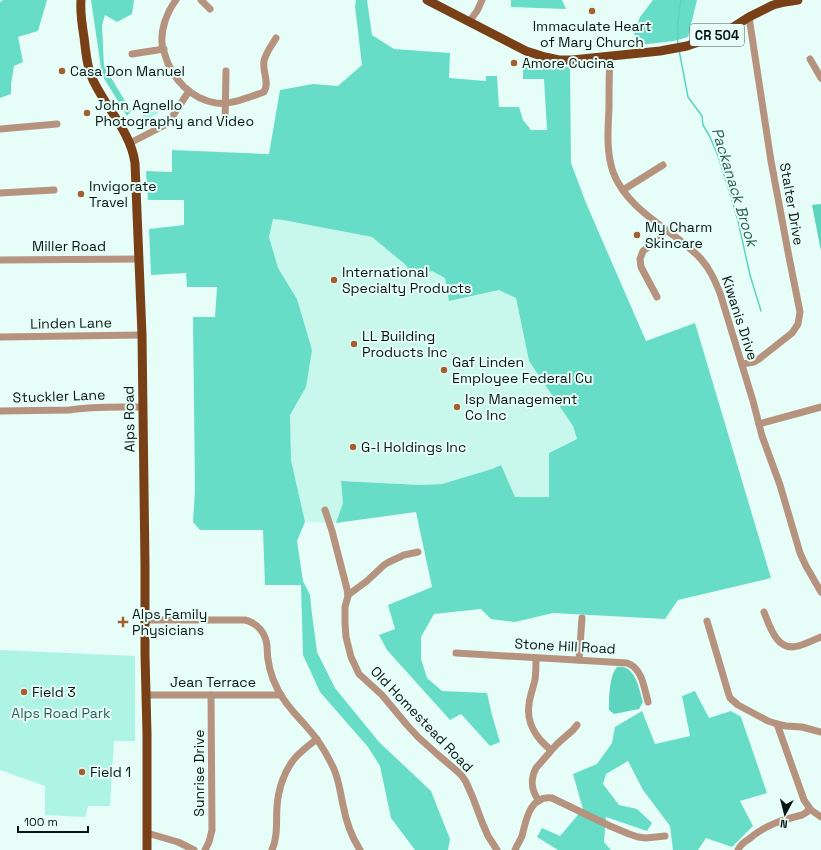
<svg xmlns="http://www.w3.org/2000/svg" width="821" height="850" font-family="'Space Grotesk',sans-serif">
	<style>
		.built { fill: #c8f7ec }
		.green { fill: #aef4e4 }
		.forest { fill: #67ddc7 }
		.water { fill: #5dd4be }
		.lines { fill: none; stroke-linecap: round; stroke-linejoin: round }
		.stream { stroke: #5dd4be; stroke-width: 1.5 }
		.minor { stroke: #b5937f; stroke-width: 7 }
		.major { stroke: #794017; stroke-width: 9 }
		.poi-dot { fill: #a45f31; stroke: #e7fdf8; stroke-width: 1.5 }
		.labels { text-anchor: middle; dominant-baseline: central; stroke-width: 4; stroke-linejoin: round; paint-order: stroke }
		.shield { fill: #e7fdf8; stroke: #4b5b58; stroke-width: 1 }
		.shield-label { font-size: 13px; font-weight: bold; fill: #081613 }
		.poi-label { font-size: 14px; fill: #081613; stroke: #e7fdf8; text-anchor: start }
		.street-label { font-size: 14px; fill: #081613; stroke: #e7fdf8 }
		.park-label { font-size: 14px; fill: #2e6056; stroke: #e7fdf8 }
		.water-label { font-size: 15px; font-style: italic; fill: #2d5f55; stroke: #e7fdf8 }
	</style>
	<rect width="100%" height="100%" fill="#e7fdf8"/>
	<path class="built" d="M273,219L283,220L372,237L407,266L432,271L445,278L450,301L500,290L516,298L529,361L573,426L577,439L549,453V497H515L500,465L492,469L442,484L420,485L341,481L343,503L336,523L305,522L291,460L290,415L306,387L297,299L278,268L269,237Z"/>
	<g class="green">
		<path d="M152,100L158,113L145,121L139,106Z"/>
		<path d="M0,650L135,656V741H114L110,806H88L85,817L45,815V786L0,770Z"/>
	</g>
	<g class="forest">
		<path d="M3,0H47L38,31L18,37L23,62L14,66L11,84V94L0,98V2Z"/>
		<path d="M91,0H134L132,14L117,22L105,15L102,25L104,66L131,111L127,116L102,75Z"/>
		<path d="M356,0H367L372,35L394,49L450,53L449,78L486,81V76H497L499,107H519L523,120L531,130H547L544,79H523V58L552,66L570,67L571,163L586,203L646,341L695,323L771,578L678,600L665,619L553,613L515,622L491,619L481,609L434,614L421,637V659L427,678L442,691L487,693L492,715L500,742L490,746L461,714L450,720L387,650L379,635L395,629L388,605L432,587L416,512L336,523L343,503L341,481L420,485L442,484L492,469L501,465L515,497H549V453L577,439L573,426L529,361L516,298L499,290L449,301L445,278L432,271L409,276L407,266L372,237L283,220L273,219L269,237L278,268L297,299L312,350L306,387L290,415L291,460L305,522L297,541L303,581L310,595L312,614L317,652L335,688L379,742L431,791L450,839L448,850H415L391,818L380,766L368,747L320,692L303,655L301,585H265L263,530H200L193,522L195,490L193,317H215L217,287H187L186,273L151,275L149,229L184,225V200H148L146,171L172,172V150L269,154L280,90L313,84L338,86L362,65L355,6Z"/>
		<path d="M511,0H562L566,9L511,7Z"/>
		<path d="M653,0H697L688,37L674,41L638,45L634,33L640,17Z"/>
		<path d="M695,691L709,718L731,711L741,717L767,793L740,801L753,826L732,847L706,838L698,850H673L670,826L643,790L628,761L606,774L603,784L619,805L637,809L652,823L647,831L606,817L604,842L611,850H558L537,837L542,828L560,836L583,809L573,774L597,764L612,743L615,727L642,711L655,744L690,736L682,696Z"/>
	</g>
	<g class="water">
		<path d="M821,204V251L812,205Z"/>
		<path d="M617,667C636,664 639,690 643,702L639,709L614,714L609,710C609,699 609,676 617,667Z"/>
	</g>
	<g class="lines">
		<g class="stream">
			<path d="M678,44C676,30 679,14 681,0"/>
			<path d="M679,50L688,97L702,116L703,125L710,137L718,156L731,197L738,221L750,275L761,311"/>
		</g>
		<g class="minor">
			<path d="M176,0C167,12 161,28 162,43C162,47 164,51 165,55C172,79 191,99 216,103C232,105 249,97 264,92C270,83 262,71 264,61C266,52 272,45 276,38"/>
			<path d="M201,0L210,9"/>
			<path d="M469,22L477,11L482,0"/>
			<path d="M132,54L164,49"/>
			<path d="M610,56C609,74 609,91 609,108C608,130 606,151 613,172C628,212 673,229 701,259C710,269 715,281 720,293L753,401L762,436L780,485L800,553L806,566L821,592"/>
			<path d="M810,59L821,78"/>
			<path d="M225,123L226,71"/>
			<path d="M0,129L57,124"/>
			<path d="M130,143L165,125L172,117L189,91"/>
			<path d="M623,190L663,165"/>
			<path d="M0,193L54,190"/>
			<path d="M0,260L139,259"/>
			<path d="M657,297L641,267L640,259L643,251L660,238L666,230"/>
			<path d="M0,337L142,335"/>
			<path d="M742,364L754,362L759,359L792,333L798,324L800,312L789,257L771,161L749,17"/>
			<path d="M0,411L69,410C93,406 118,407 143,407"/>
			<path d="M759,424L821,407"/>
			<path d="M325,510L332,531L347,589L348,596L345,607V623L346,637L351,657L359,674L382,695L407,725L418,737L437,754L457,771L462,776L466,782L473,798L482,822L488,836L497,850"/>
			<path d="M348,595L367,581L384,565L389,562L404,555L418,552"/>
			<path d="M764,612C770,627 777,652 798,646C806,644 813,640 821,637"/>
			<path d="M145,620H245C258,623 266,634 267,646C267,661 271,677 278,690C285,704 296,715 306,726C317,738 326,752 333,767C339,779 340,792 343,805C346,821 351,836 360,850"/>
			<path d="M707,621L728,692L730,698L738,705L768,721L777,724L786,726L802,727L821,732"/>
			<path d="M456,653L627,663C642,668 644,687 648,702"/>
			<path d="M536,658C536,665 536,673 535,680C533,688 530,696 529,704C526,723 537,739 551,750"/>
			<path d="M579,660L582,618"/>
			<path d="M146,695H281"/>
			<path d="M777,724L804,800L811,810L821,817"/>
			<path d="M539,801C531,790 530,780 536,768L557,744L573,730L577,725"/>
			<path d="M147,833L178,842L194,850"/>
			<path d="M205,850L209,842L212,830L211,695"/>
			<path d="M272,850C278,836 276,822 277,807C278,790 284,771 295,758C301,751 309,745 317,739"/>
			<path d="M515,850C517,845 520,841 522,836C526,820 530,795 552,798L610,826L629,834L638,837L646,838L665,836"/>
			<path d="M738,850C740,845 744,842 749,839C765,825 782,820 802,815L807,812L809,808"/>
		</g>
		<g class="major">
			<path d="M81,0C80,12 82,25 84,37C86,53 87,70 95,84C108,110 131,133 135,163L142,335L145,566V655L147,734V850"/>
			<path d="M427,0L526,51L545,57L559,60H572L621,55L660,51L687,46L724,33L749,17L773,5L785,2L798,0"/>
		</g>
	</g>
	<g class="poi-dot">
		<circle cx="592" cy="11" r="4"/>
		<circle cx="514" cy="63" r="4"/>
		<circle cx="62" cy="71" r="4"/>
		<circle cx="87" cy="113" r="4"/>
		<circle cx="81" cy="194" r="4"/>
		<circle cx="637" cy="235" r="4"/>
		<circle cx="334" cy="280" r="4"/>
		<circle cx="354" cy="344" r="4"/>
		<circle cx="444" cy="370" r="4"/>
		<circle cx="457" cy="407" r="4"/>
		<circle cx="353" cy="447" r="4"/>
		<path d="M121 616h4v4h4v4h-4v4h-4v-4h-4v-4h4z"/>
		<circle cx="24" cy="692" r="4"/>
		<circle cx="82" cy="772" r="4"/>
	</g>
	<g class="labels">
		<rect class="shield" x="690" y="24" width="54" height="22" rx="3"/>
		<g class="shield-label">
			<text x="717" y="35">CR 504</text>
		</g>
		<g class="poi-label">
			<text x="592" y="26" text-anchor="middle">Immaculate Heart<tspan x="592" dy="16">of Mary Church</tspan></text>
			<text x="522" y="63">Amore Cucina</text>
			<text x="70" y="71">Casa Don Manuel</text>
			<text x="95" y="105">John Agnello<tspan x="95" dy="16">Photography and Video</tspan></text>
			<text x="89" y="186">Invigorate<tspan x="89" dy="16">Travel</tspan></text>
			<text x="645" y="227">My Charm<tspan x="645" dy="16">Skincare</tspan></text>
			<text x="342" y="272">International<tspan x="342" dy="16">Specialty Products</tspan></text>
			<text x="362" y="336">LL Building<tspan x="362" dy="16">Products Inc</tspan></text>
			<text x="452" y="362">Gaf Linden<tspan x="452" dy="16">Employee Federal Cu</tspan></text>
			<text x="465" y="399">Isp Management<tspan x="465" dy="16">Co Inc</tspan></text>
			<text x="361" y="447">G-I Holdings Inc</text>
			<text x="132" y="614">Alps Family<tspan x="132" dy="16">Physicians</tspan></text>
			<text x="32" y="692">Field 3</text>
			<text x="90" y="772">Field 1</text>
		</g>
		<g class="street-label">
			<text transform="translate(792 204) rotate(80)">Stalter Drive</text>
			<text x="69" y="246">Miller Road</text>
			<text transform="translate(740 318) rotate(72)">Kiwanis Drive</text>
			<text transform="translate(71 323) rotate(-1)">Linden Lane</text>
			<text transform="translate(59 396) rotate(-2)">Stuckler Lane</text>
			<text transform="translate(129 419) rotate(-91)">Alps Road</text>
			<text transform="translate(565 646) rotate(3)">Stone Hill Road</text>
			<text x="213" y="682">Jean Terrace</text>
			<text transform="translate(422 719) rotate(46)">Old Homestead Road</text>
			<text transform="translate(199 773) rotate(-90)">Sunrise Drive</text>
		</g>
		<g class="park-label">
			<text x="61" y="713">Alps Road Park</text>
		</g>
		<g class="water-label">
			<text transform="translate(735 187) rotate(73)">Packanack Brook</text>
		</g>
	</g>
	<g transform="translate(785 814) rotate(187)" stroke="#e7fdf8" stroke-width="3" paint-order="stroke">
	<path d="M0-3L7 15L0 10L-7 15Z" fill="#081613"/>
	<text y="-6" font-size="11" font-weight="bold" text-anchor="middle" fill="#081613">N</text>
	</g>
	<path d="M18 826v6h70v-6" fill="none" stroke="#081613" stroke-width="2"/>
	<text x="24" y="826" font-size="12" fill="#081613" stroke="#e7fdf8" stroke-width="3" paint-order="stroke">100 m</text>
</svg>
